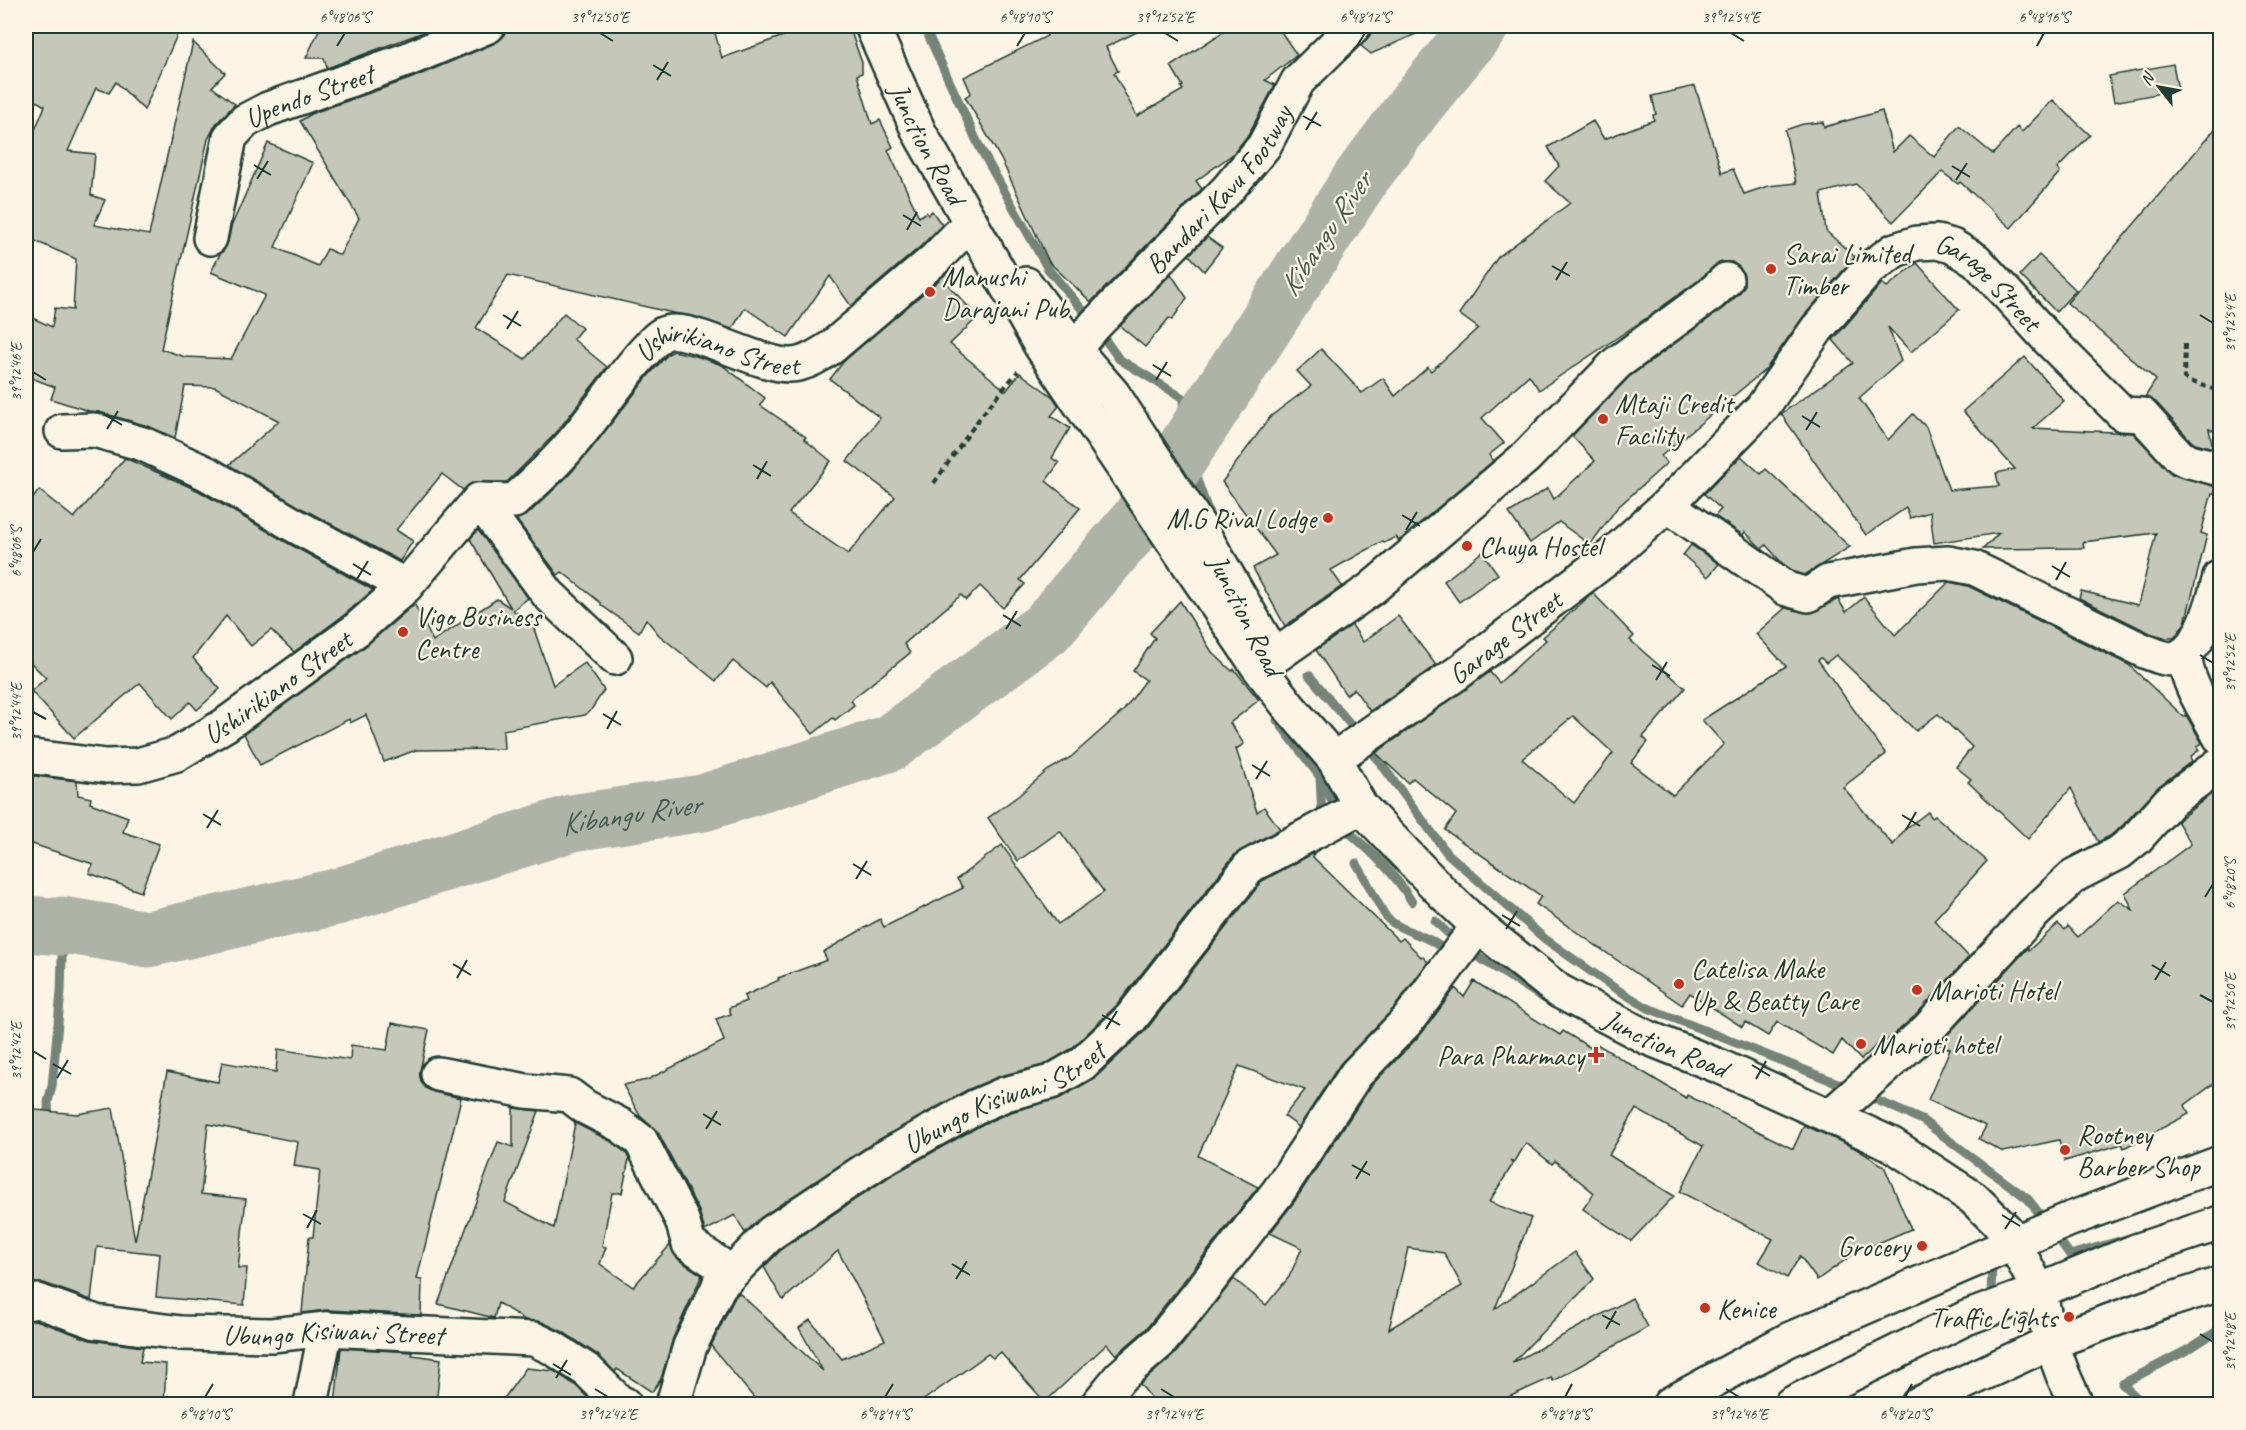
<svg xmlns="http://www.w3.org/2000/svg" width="2246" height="1430" font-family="Caveat,sans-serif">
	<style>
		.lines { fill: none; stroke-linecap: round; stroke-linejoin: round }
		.stream { stroke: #758479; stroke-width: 9 }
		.river { stroke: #aeb3a7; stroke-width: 57 }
		.building { fill: #c5c7b9; stroke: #1f3d34; stroke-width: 1.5; fill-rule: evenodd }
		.minor-casing { stroke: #1f3d34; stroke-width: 38 }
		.major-casing { stroke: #1f3d34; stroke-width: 38 }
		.path { stroke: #1f3d34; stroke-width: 4; stroke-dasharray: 6 4.5; stroke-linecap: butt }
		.minor { stroke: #fcf5e5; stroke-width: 33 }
		.major { stroke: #fcf5e5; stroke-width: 33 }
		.ticks { fill: none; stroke: #1f3d34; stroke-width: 2 }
		.poi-dot { fill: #c8321e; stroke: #fcf5e5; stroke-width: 2 }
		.labels { text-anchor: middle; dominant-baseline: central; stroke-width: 4.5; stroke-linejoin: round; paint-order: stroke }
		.street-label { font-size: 28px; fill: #1f3d34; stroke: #fcf5e5 }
		.poi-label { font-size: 28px; fill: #1f3d34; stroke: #fcf5e5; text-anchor: start }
		.water-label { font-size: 30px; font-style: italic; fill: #435a51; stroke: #fcf5e5 }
		.neatline { fill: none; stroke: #1f3d34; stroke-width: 2 }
		.ticks-label { font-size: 15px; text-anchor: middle; fill: #1f3d34 }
	</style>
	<rect width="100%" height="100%" fill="#fcf5e5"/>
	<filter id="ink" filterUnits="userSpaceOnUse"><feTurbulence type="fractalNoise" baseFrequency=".0167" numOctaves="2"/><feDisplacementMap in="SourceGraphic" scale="12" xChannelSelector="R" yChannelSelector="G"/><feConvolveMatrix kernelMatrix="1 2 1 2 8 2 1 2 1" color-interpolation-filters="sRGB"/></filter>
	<g filter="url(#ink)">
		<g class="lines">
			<g class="stream">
				<path d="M924,26L980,148L1048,269L1091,320"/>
				<path d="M1099,331L1119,359L1183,398L1185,446L1211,519"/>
				<path d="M1309,675L1362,738L1447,853L1545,939L1613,987L1648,1008L1850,1088"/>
				<path d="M1277,720L1320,777L1322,817"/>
				<path d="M1322,780L1338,813"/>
				<path d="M1350,833C1374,854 1396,875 1412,902"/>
				<path d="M1356,863C1365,875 1382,915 1389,920C1409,936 1434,934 1449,957"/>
				<path d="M1435,921L1453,938"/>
				<path d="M1473,954L1545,999"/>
				<path d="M1865,1095L1922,1120L2028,1199L2046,1222"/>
				<path d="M49,1121L48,1102L52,1086L61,992L63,925"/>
				<path d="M2054,1233L2070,1255L2126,1239"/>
				<path d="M1991,1297L1992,1261"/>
				<path d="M2144,1404L2122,1384L2189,1349L2220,1329"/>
			</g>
			<path class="river" id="s1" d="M26,924L63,927V925L148,939L336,897L572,823L703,803L890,743L1046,629L1139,520L1361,178L1418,102L1480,26"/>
		</g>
		<g class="building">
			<path d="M26,26H181L144,110L116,82L109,93L96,88L68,151L95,154L91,195L105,200L94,225L149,235L193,42L225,73L212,87L235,104L216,124L208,139L161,349L185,357L231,359L265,295L211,272L220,254L224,250L228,242L231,227L268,143L313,163L275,247L318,266L327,249L340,255L359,218L300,121L313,113L412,78L495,43L503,37L506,26H713L722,58L811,26H822L825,33L849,26L862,63V73L857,75L872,124L880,120L893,147L888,150L919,217L926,212L928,215L932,211L942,225L921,246L851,306L830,276L788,337L745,308L732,329L693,316L673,313L508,275L476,328L525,359L564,313L582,328L573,339L607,367L556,433L507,482H476L463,490L442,474L396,530L413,541L400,561L303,509L229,465L279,421L215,387L185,386L175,438L148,426L99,412L89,411L51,399L55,387L26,376V315L52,327L55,308L73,310L76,259L26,237V151L45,106L26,95Z"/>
			<path d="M321,26H440L327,68L324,58H306Z"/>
			<path d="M1043,26H1149L1106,47L1118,71L1114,73L1137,116L1183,90L1181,87L1183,86L1171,66L1232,26H1277L1297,55L1265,80L1275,85L1248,135L1233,154L1196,181L1202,189L1091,302L1049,262L1001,159L965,97L971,93L964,77L1047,36Z"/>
			<path d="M1372,26H1434L1371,54L1361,46L1372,32Z"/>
			<path d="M2173,64L2178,90L2114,102L2109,76Z"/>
			<path d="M1695,86L1722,173L1733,169L1744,194L1768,186L1796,183L1785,130L1803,124L1823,122L1824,127L1882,111L1893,152L1909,136L1934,157L1959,126L1993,154L2017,127L2022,132L2053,100L2090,135L2057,169L2060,172L2011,228L1960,182L1958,184L1942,172L1893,222L1856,184L1821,193L1826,231L1855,257L1803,317L1766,369L1661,456L1667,463L1617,508L1590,545L1559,522L1530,543L1509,513L1548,488L1554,499L1595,461L1572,436L1629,377L1722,309L1739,294L1744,286V276L1740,268L1732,262H1722L1714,266L1699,280L1645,319L1539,390L1529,375L1482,418L1504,443L1489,455L1493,461L1399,541L1396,537L1384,543L1383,541L1331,570L1342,586L1285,626L1253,568L1276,555L1222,482L1271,416L1311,386L1297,371L1321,349L1362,393L1383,378L1395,396L1428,367L1431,371L1478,328L1459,314L1498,257L1570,203L1545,181L1559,166L1548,147L1593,121L1604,139L1654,120L1653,115L1656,114L1652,96Z"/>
			<path d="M2220,123V433L2209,429L2213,448L2192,442L2156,402L2145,397L2156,380L2067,303Z"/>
			<path d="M1207,237L1222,248L1204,271L1189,255Z"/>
			<path d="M2039,255L2076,290L2056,312L2020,275Z"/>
			<path d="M1917,263L1959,310L1911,352L1888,327L1901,361L1859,398L1888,440L1913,414L1926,427L1949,490L1999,486L1996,473L2015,469L1963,411L2025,357L2064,401L2033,428L2133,433L2172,474L2216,487L2217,493H2212L2201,533L2207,535L2185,623L2174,638H2167L2150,633L2079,598L2081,591L2138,605L2156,533L2083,542L2084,548L1983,549L1999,533L1934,543L1930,512L1910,518L1906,508L1866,535L1781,414L1853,363L1833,340L1882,283L1887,287Z"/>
			<path d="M949,271L957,279L949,286L978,317L950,344L1006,391L1020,373L1053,397L1059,406L1051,416L1070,428L1052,458L1059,463L1046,481L1080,508L1020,580L1025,584L1003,608L980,586L966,600L961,595L904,644L910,653L851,700L854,705L835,720L833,718L813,734L770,682L766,688L733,661L716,681L659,635L646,619L639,632L601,605V603L562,572L558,575L516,519L527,515L569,475L592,448L649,375L668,354L674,351L699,357L722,365L765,398L760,405L806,437L804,439L831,461L789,513L848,554L895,497L847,461L880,418L830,379L844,361Z"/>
			<path d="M1171,274L1187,298L1172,320L1169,318L1145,347L1120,326Z"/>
			<path d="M1741,456L1761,474L1766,469L1850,547L1805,575L1795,572L1782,563L1766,545L1762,549L1745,532L1743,535L1715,516L1721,509L1704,494Z"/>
			<path d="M125,458L199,491L284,541L373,590L344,615L294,652L271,630L251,646L226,616L193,658L220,689L197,710L190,702L172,719L140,683L74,738L31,691L46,678L26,658V508L39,490L74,518Z"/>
			<path d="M478,530L528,598L513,610L532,623L553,685L585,663L604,690L591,710L585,715L503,730L504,749L416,750L384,762L366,715L350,723L349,719L260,765L244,734L367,645L410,608L415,605L433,641L497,599L511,608L470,539Z"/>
			<path d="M1691,545L1719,564L1708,577L1683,555Z"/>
			<path d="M1482,552L1498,574L1459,602L1444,581Z"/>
			<path d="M1949,582L1968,586L2129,665L2184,717L2186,715L2202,743L2197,747L2199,750L2190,757L2192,761L2159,786L2123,825L2110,836L2098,842L2071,788L2028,839L1968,782L1971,779L1956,767L1972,747L1938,714L1916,731L1836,655L1826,663L1821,658L1818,660L1886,754L1843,787L1893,845L1905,829L1928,812L1932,818L1935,816L1987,861L1934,920L1969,957L1915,1016L1884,1043L1882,1040L1861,1060L1842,1040L1833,1055L1777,1022L1768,1036L1745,1022L1742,1027L1690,993L1682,1005L1536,904L1541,896L1445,830L1456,814L1413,778L1408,783L1376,753L1490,672L1499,683L1546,640L1543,637L1593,593L1634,636L1630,640L1685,688L1643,737L1648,742L1631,763L1673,795L1724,744L1702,720L1786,666L1756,634L1785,608L1811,613L1838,599L1846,612L1864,597L1895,635ZM1573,716L1613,753L1574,803L1522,759Z"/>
			<path d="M1180,601L1212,652L1232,671L1234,669L1259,700L1230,723L1244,744L1236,749L1257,812L1264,807L1280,829L1235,854L1117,1005L1071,1049L1044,1065L1000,1076L967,1090L873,1143L760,1218L745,1233L735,1215L705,1231L699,1211L658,1132L640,1116L623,1085L647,1080L724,1041L716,1019L731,1014L729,1008L746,1001L744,996L779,980L778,978L827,960L823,952L880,919L884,927L963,888L957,879L1002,845L1058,924L1104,892L1060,831L1018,861L988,818L1018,796L1047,771L1071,757L1124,710L1146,680L1133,671L1155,638L1150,633Z"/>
			<path d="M1398,616L1436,665L1370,711L1354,689L1346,695L1316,650L1352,625L1363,642Z"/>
			<path d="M26,775L77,781L78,795L91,798L90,803L128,817L123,832L159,844L141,892L89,873L93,864L26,842Z"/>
			<path d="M2214,792L2220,800V1079L2185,1105L2189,1114L2124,1148L2122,1144L2065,1161L2059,1140L2003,1152L1979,1139L1986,1126L1928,1100L1950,1049L1939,1044L2028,948L2029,950L2058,924L2065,930L2068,926L2078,937L2118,900L2133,910L2125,893L2191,844L2177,821Z"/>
			<path d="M1314,853L1313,857L1399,941L1403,938L1421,957L1422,956L1428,962L1394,1008L1340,1064L1299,1127L1284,1116L1305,1090L1239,1066L1198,1156L1258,1187L1146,1329L1116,1355L1107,1344L1045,1402L1000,1352L993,1358L988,1354L918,1404H759L711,1346L735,1297L739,1293L823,1371L799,1328L810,1320L842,1359L885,1340L838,1251L783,1300L764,1267L783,1248L892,1175L983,1124L1011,1112L1060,1098L1095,1078L1146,1030L1262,881Z"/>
			<path d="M1474,981L1560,1035L1563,1031L1594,1050L1597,1044L1686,1098L1687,1095L1793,1149L1804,1125L1855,1148L1884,1166L1911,1229L1869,1247L1868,1244L1817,1280L1800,1256L1787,1278L1759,1262L1773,1239L1680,1192L1703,1146L1636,1109L1609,1155L1674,1196L1631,1241L1583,1209L1594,1193L1555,1161L1552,1164L1526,1143L1514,1163L1510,1161L1513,1164L1489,1202L1531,1218L1495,1309L1575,1252L1594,1279L1512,1363L1632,1298L1648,1327L1553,1381L1551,1378L1493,1404H1156L1140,1384L1175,1354L1234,1279L1266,1305L1289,1277L1302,1248L1270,1233L1294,1202L1371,1086L1422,1033L1455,988L1464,997ZM1408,1248L1444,1253L1462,1286L1389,1329Z"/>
			<path d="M392,1023L429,1030L420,1071L421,1081L425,1088L434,1092L461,1098L417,1279L422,1280L421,1315L327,1310L302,1313L309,1237H313L320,1170L294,1166L298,1142L208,1124L201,1194L246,1199L238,1268H247L244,1305L156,1297L160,1254L97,1247L91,1300L44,1283L26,1284V1109L77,1114L113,1108L135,1241L167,1072L218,1082L222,1062L276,1072L278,1049L350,1060L351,1045L387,1050Z"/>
			<path d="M513,1108L539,1111L505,1202L554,1228L575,1123L610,1141L626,1153L629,1159L622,1193H612L602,1246L606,1247L600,1264L633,1287L670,1245L679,1260L702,1275L673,1338L661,1379L652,1392L617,1369L615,1372L598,1355L563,1332L542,1322L525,1320L498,1303L494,1318L438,1304L498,1142L513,1147Z"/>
			<path d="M36,1320L90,1340L143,1347L140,1362L166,1364L164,1404H30L28,1365H26V1321Z"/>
			<path d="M341,1348L413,1352L412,1355L441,1359L436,1404H335Z"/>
			<path d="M526,1368L554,1371L576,1386L593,1403L500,1404Z"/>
		</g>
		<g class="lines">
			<g class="minor-casing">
				<g id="minor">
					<path id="s2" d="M210,238L230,137L245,121L268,109L406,60L488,26"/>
					<path id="s3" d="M1074,349L1095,325L1227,190L1264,146L1298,81L1354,26"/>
					<path d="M62,431L94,430L143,444L208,474L294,525L406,586"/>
					<path d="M479,500L548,594L615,658"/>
					<path d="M1667,505L1787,589L1808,595L1828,582L1916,565L1948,563L1974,568L2144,651C2154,654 2166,661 2176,658C2202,650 2214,599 2220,577"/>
					<path d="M2184,654C2187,685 2206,710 2220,737"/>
					<path d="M1274,657L1371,589L1525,458L1617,363L1711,294L1726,280"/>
					<path id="s4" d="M26,756L106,766L138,765L177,754L225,725L356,630L406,586L479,500L514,501C536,481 559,460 578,436C600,409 620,379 643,353C649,347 655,338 663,334C687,322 757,366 790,365C805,365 820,355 832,347L934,260L971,222"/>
					<path id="s5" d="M1334,759L1459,672L1613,554L1667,505L1762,408L1817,329L1870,268L1895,250L1917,243L1937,242L1952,246L1976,260L2048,339L2123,414L2142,415L2180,457L2186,460L2220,469"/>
					<path d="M438,1074L526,1091L569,1095L585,1107L620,1125L641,1141L682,1220L689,1244L719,1264L722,1273L719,1286"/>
					<path d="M1830,1116L1928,1029L2032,915L2075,875L2120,852L2136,839L2170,801L2220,764"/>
					<path id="s6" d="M26,1303L38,1301L96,1322L181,1333L272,1335L326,1329L534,1339L553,1348L588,1371L620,1403L624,1404"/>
					<path d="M2051,1342L2063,1375L2076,1404"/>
					<path d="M311,1404L326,1329"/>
					<path id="s7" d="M673,1404L690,1346L719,1286L771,1233L882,1159L975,1107L1005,1094L1051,1082L1082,1064L1131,1018L1250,866L1361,807"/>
					<path d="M1098,1404L1120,1377L1160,1342L1194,1300L1278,1192L1356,1074L1408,1020L1478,926"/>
					<path d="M1670,1404L1788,1340L2068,1220L2220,1163"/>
				</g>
			</g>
			<g class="major-casing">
				<g id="major">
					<path id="s8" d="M872,26L919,132L1041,346L1257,665L1289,707L1334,759L1361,807L1444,894L1478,926L1559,991L1646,1037L1721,1067L1891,1144L1973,1198L2006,1230L2014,1243L2039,1291L2051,1342"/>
					<path d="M1026,284L1074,349L1113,394L1198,525L1267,644"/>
					<path d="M1791,1404L1966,1318L2039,1291L2136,1251L2220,1223"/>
					<path d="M1918,1404L2051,1342L2163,1302L2220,1284"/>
				</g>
			</g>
			<g class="path">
				<path d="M2185,344L2184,378L2189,381L2220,391"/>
				<path d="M934,483L981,416L1018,371"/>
			</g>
			<use href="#minor" class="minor"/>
			<use href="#major" class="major"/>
		</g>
	</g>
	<path class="ticks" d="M600,33L613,41M1165,33L1178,41M1731,33L1744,41M337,46L345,33M1017,46L1025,33M1357,46L1365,33M2037,46L2044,33M653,65L671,76M657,80L668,62M1303,116L1321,126M1306,130L1317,112M254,165L271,175M1952,166L1970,177M257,179L268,161M1956,180L1967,163M903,215L921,226M907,230L917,212M1552,266L1570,276M1556,280L1567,262M503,315L521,326M2200,315L2213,323M507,329L518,311M1153,365L1171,376M33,372L46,380M1156,380L1167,362M104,414L122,425M1802,416L1820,427M107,429L118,411M1806,430L1817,412M753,465L771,476M757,479L767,461M1402,515L1420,526M1406,530L1417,512M33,552L41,539M353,564L371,575M2052,566L2070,577M357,579L368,561M2056,580L2066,562M1003,615L1021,626M1006,629L1017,611M2200,655L2213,663M1652,665L1670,676M1656,680L1667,662M33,712L46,719M603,714L621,725M607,729L617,711M1252,765L1270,776M1256,779L1267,761M203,814L221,825M1902,815L1920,826M207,828L218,810M1906,830L1916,812M853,864L871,875M856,879L867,861M2205,897L2213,884M1502,915L1520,926M1506,929L1517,911M453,964L471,975M2152,965L2170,976M457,978L467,960M2155,980L2166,962M2200,995L2213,1002M1102,1015L1120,1025M1106,1029L1117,1011M33,1051L46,1059M53,1064L71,1074M1752,1065L1770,1076M57,1078L68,1060M1756,1079L1766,1061M703,1114L721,1125M706,1129L717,1111M1352,1165L1370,1175M1356,1179L1367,1161M303,1214L321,1224M2002,1215L2020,1226M307,1228L317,1210M2005,1229L2016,1212M952,1264L970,1275M956,1279L967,1261M1602,1315L1620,1325M1606,1329L1616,1311M2200,1334L2213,1342M553,1364L571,1375M556,1378L567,1360M595,1389L608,1397M1161,1389L1174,1397M1726,1389L1739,1397M205,1397L213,1384M885,1397L893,1384M1565,1397L1572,1384M1905,1397L1912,1384"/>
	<g class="poi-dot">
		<circle cx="1771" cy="269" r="6"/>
		<circle cx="930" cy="292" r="6"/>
		<circle cx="1603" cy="419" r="6"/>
		<circle cx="1328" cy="518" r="6"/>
		<circle cx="1467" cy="546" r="6"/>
		<circle cx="403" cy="632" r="6"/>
		<circle cx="1679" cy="984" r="6"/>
		<circle cx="1917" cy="990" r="6"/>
		<circle cx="1861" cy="1044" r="6"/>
		<path d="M1593 1046h6v6h6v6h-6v6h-6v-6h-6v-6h6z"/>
		<circle cx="2065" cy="1150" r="6"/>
		<circle cx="1922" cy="1246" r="6"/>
		<circle cx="1705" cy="1308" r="6"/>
		<circle cx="2069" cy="1317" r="6"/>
	</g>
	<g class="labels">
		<g class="street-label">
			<text stroke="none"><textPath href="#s2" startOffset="194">Upendo Street</textPath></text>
			<text stroke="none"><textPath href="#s8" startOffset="130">Junction Road</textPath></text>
			<text stroke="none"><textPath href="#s3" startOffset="216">Bandari Kavu Footway</textPath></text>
			<text stroke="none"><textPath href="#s5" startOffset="872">Garage Street</textPath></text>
			<text stroke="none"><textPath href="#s4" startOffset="864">Ushirikiano Street</textPath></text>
			<text transform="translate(1246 615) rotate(63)">Junction Road</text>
			<text stroke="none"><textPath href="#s5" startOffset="210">Garage Street</textPath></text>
			<text stroke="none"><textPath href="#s4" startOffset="274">Ushirikiano Street</textPath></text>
			<text stroke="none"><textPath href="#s8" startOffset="1314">Junction Road</textPath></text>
			<text stroke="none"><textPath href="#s7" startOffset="472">Ubungo Kisiwani Street</textPath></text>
			<text stroke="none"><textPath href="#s6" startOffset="312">Ubungo Kisiwani Street</textPath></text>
		</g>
		<g class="poi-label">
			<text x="1783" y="253">Sarai Limited<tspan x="1783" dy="32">Timber</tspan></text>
			<text x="942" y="276">Manushi<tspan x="942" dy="32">Darajani Pub</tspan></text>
			<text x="1615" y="403">Mtaji Credit<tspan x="1615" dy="32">Facility</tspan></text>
			<text x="1316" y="518" text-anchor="end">M.G Rival Lodge</text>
			<text x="1479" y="546">Chuya Hostel</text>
			<text x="415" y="616">Vigo Business<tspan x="415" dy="32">Centre</tspan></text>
			<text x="1691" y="968">Catelisa Make<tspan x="1691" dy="32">Up &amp; Beatty Care</tspan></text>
			<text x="1929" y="990">Marioti Hotel</text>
			<text x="1873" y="1044">Marioti hotel</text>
			<text x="1584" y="1055" text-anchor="end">Para Pharmacy</text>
			<text x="2077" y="1134">Rootney<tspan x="2077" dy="32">Barber Shop</tspan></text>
			<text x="1910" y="1246" text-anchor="end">Grocery</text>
			<text x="1717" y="1308">Kenice</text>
			<text x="2057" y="1317" text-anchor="end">Traffic Lights</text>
		</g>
		<g class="water-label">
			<text transform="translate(1325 234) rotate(-56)">Kibangu River</text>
			<text stroke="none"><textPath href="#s1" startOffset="624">Kibangu River</textPath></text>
		</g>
	</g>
	<rect width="2246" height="1430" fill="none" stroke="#fcf5e5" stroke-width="66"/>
	<g transform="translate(2159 87) rotate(301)" stroke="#fcf5e5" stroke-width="4.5" paint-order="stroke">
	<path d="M0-4.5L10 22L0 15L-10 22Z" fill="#1f3d34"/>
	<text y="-9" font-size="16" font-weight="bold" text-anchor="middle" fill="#1f3d34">N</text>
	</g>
	<rect x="33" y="33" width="2180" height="1364" class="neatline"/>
	<g class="ticks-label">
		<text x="345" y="22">6°48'06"S</text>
		<text x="600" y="22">39°12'50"E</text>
		<text x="1025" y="22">6°48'10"S</text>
		<text x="1165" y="22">39°12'52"E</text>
		<text x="1365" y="22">6°48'12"S</text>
		<text x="1731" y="22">39°12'54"E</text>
		<text x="2044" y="22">6°48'16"S</text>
		<text transform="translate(2230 323) rotate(-90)" y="5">39°12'54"E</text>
		<text transform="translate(16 372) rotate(-90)" y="5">39°12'46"E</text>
		<text transform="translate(16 552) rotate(-90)" y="5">6°48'06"S</text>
		<text transform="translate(2230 663) rotate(-90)" y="5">39°12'52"E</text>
		<text transform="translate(16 712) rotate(-90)" y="5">39°12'44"E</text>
		<text transform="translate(2230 884) rotate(-90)" y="5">6°48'20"S</text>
		<text transform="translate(2230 1002) rotate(-90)" y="5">39°12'50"E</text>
		<text transform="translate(16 1051) rotate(-90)" y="5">39°12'42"E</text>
		<text transform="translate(2230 1342) rotate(-90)" y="5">39°12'48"E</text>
		<text x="205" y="1419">6°48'10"S</text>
		<text x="608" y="1419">39°12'42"E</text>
		<text x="885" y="1419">6°48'14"S</text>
		<text x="1174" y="1419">39°12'44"E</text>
		<text x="1565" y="1419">6°48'18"S</text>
		<text x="1739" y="1419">39°12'46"E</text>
		<text x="1905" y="1419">6°48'20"S</text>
	</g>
</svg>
